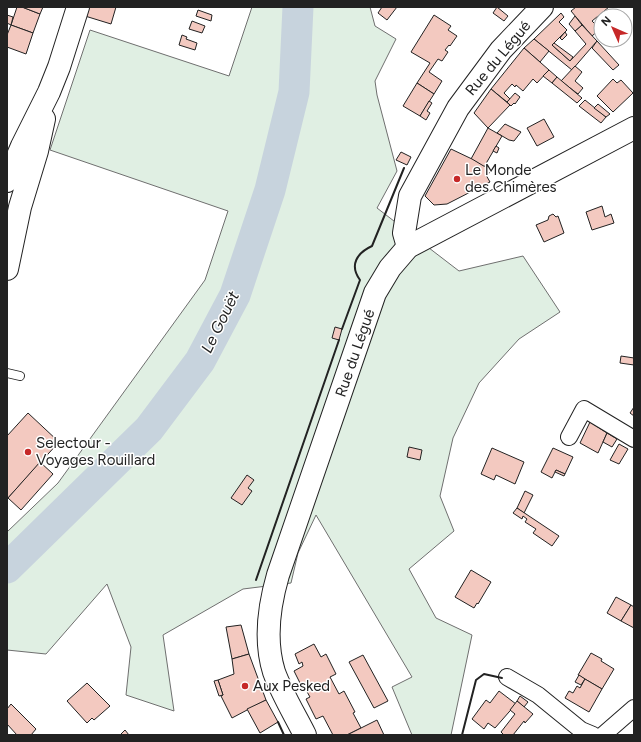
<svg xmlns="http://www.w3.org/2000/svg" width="641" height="742" font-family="Figtree,sans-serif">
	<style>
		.green { fill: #e0efe3; stroke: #6f6f6f }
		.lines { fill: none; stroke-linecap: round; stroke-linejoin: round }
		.river { stroke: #c7d3dd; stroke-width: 31 }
		.building { fill: #f3c9c0; stroke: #222 }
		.lane-casing { stroke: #222; stroke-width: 10 }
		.street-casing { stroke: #222; stroke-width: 18 }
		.secondary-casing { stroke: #222; stroke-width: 24 }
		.lane { stroke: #fff; stroke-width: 8 }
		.street { stroke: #fff; stroke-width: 16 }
		.secondary { stroke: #fff; stroke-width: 22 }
		.wall { stroke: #222; stroke-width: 2 }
		.poi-dot { fill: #c62828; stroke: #fff; stroke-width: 1.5 }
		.labels { text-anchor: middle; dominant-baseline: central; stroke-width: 3; stroke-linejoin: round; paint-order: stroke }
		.street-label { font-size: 15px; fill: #222; stroke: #fff }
		.poi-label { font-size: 15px; fill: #222; stroke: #fff; text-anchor: start }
		.water-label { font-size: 16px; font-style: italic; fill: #222; stroke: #fff }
	</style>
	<rect width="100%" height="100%" fill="#fff"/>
	<path class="green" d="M252,7H370L375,26L396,39L375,81L377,95L397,171L377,208L459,271L523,256L560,312L519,339L479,383L453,438L440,496L454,531L409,569L436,618L472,635L451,735H412L392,687L412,677L316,515L298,553L291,583L243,589L163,635L174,711L126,695L131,647L107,584L46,654L7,650V532L58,483L205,280L228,211L50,150L90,30L229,76Z"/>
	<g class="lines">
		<path class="river" d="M7,568L149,429L200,361L235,295L270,190L294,92L298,7"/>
	</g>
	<g class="building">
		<path d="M17,7H22L40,14L33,33L11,25Z"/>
		<path d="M22,7H43L40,14Z"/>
		<path d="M83,7H116L111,24L85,16Z"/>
		<path d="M382,7H397L387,20L378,13Z"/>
		<path d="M497,7L508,16L504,21L493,13Z"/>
		<path d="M576,7H609L592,21L600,29L592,36L571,11Z"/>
		<path d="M198,10L212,15L211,21L196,16Z"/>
		<path d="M561,13L564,17L559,22L567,30L552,45L570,61L586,44L575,31L582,25L597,41L572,70L534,39Z"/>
		<path d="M7,15L13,17L11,25L7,23Z"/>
		<path d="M434,15L451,26L448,30L457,36L450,46L449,45L445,50L448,52L442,61L438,59L429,72L442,81L434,94L417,83L430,63L411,52Z"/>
		<path d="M575,16L582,25L575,31L569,24Z"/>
		<path d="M192,21L205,26L202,33L189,29Z"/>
		<path d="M11,25L33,33L26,54L7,47V35Z"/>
		<path d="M565,32L567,35L562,40L560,38Z"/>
		<path d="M182,35L187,37L186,39L197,43L195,50L179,45Z"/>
		<path d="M534,39L549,51L540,62L524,48Z"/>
		<path d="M597,41L619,65L613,70L592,48Z"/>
		<path d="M554,43L573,57L570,61L552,45Z"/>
		<path d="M524,48L549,70L537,83L533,79L523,91L516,85L515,87L512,84L504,93L510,99L507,102L491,89Z"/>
		<path d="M575,66L582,72L575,81L583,88L578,94L561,81Z"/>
		<path d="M549,70L557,77L552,83L543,76Z"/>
		<path d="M557,77L582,98L577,103L552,83Z"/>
		<path d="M613,79L617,83L621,80L633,93L613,112L597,96Z"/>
		<path d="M417,83L434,94L420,116L403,106Z"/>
		<path d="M491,89L510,105L488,128L474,113Z"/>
		<path d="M515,93L520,97L515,104L514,103L511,106L507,102Z"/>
		<path d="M585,100L606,117L601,123L579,106Z"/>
		<path d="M429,101L432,103L427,111L430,113L426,120L420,116Z"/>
		<path d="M598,104L610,114L606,117L594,108Z"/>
		<path d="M544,119L554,137L537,146L527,128Z"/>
		<path d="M505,124L521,132L514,141L509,140L497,133Z"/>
		<path d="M488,128L502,136L484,167L471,159Z"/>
		<path d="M496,146L499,148L497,153L493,151Z"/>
		<path d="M451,149L472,159L492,171L486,175L490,182L447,204L434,205L425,196Z"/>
		<path d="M401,152L411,157L407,165L396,160Z"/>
		<path d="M602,206L605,217L611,214L614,223L592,230L586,212Z"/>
		<path d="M553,214L556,217L558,216L564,233L544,242L536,225L548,220L549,216Z"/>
		<path d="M335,327L342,329L339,340L332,338Z"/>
		<path d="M621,356L634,358V365L620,363Z"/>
		<path d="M634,407V416L630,413Z"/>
		<path d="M28,413L59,442L7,499V436Z"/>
		<path d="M590,422L607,433L598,453L580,443Z"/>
		<path d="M607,433L617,439L612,447L603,442Z"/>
		<path d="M619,444L628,449L619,464L610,460Z"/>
		<path d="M409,447L422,450L420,460L407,457Z"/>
		<path d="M492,448L524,462L515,484L496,475L494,480L481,474Z"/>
		<path d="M553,448L573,457L565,474L556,470L552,478L541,472Z"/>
		<path d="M40,462L53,474L21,510L8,498Z"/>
		<path d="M556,470L565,474L564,476L555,472Z"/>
		<path d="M247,475L254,480L248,488L252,491L242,505L231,498Z"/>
		<path d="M525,491L533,495L524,513L517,508Z"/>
		<path d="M517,508L559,536L552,546L533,533L536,529L525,522L527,519L523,516L522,519L513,513Z"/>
		<path d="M471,570L491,582L478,604L477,603L474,608L455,597Z"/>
		<path d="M616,597L631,605L621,621L607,613Z"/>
		<path d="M631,605L634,607V628L621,621Z"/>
		<path d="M241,625L249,654L232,659L226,627Z"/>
		<path d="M314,644L321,657L326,654L336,674L330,677L339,694L344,691L355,712L353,713L361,728L347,735H333L323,716L316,719L306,699L310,697L306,690L304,691L294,671L303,666L302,662L299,664L295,654Z"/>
		<path d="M591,653L602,659L601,661L614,669L602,689L578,675Z"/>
		<path d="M249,654L266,700L232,718L221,696L223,695L218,680L234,674L232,659Z"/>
		<path d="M363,655L388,701L374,708L349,662Z"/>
		<path d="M579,675L585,679L581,685L575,682Z"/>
		<path d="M585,679L602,689L589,712L565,698L569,691L573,693L577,686L580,688Z"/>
		<path d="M218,680L223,695L219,696L214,681Z"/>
		<path d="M87,683L110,706L94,720L92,718L87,723L67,701Z"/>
		<path d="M499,691L516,704L495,728L488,723L484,729L472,719L486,700L490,703Z"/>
		<path d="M520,696L528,702L524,707L517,701Z"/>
		<path d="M266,700L278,722L260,733L247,709Z"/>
		<path d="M517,701L533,714L525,723L524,721L513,735H504L501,732L515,714L510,710Z"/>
		<path d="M11,704L36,729L31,735H17L7,724V709Z"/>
		<path d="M377,720L384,735H347Z"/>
		<path d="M125,730L129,735H120Z"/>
	</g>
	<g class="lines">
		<g class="lane-casing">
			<path id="lane" d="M7,373L20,376"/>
		</g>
		<g class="street-casing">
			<g id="street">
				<path d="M569,437L584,409L634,439"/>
				<path d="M507,677L538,695L581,730L593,735"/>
				<path d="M603,735L634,708"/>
			</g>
		</g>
		<g class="secondary-casing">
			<g id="secondary">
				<path d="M7,181L22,146L49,92L59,67L78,7"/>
				<path d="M408,247L404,233L410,196L458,108L501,50L542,7"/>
				<path d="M7,269L20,207L37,151L44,119"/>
				<path d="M305,735C295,715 282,694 274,672C264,640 269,606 278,575L375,293L390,268L408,247L634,128"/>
			</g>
		</g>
		<use href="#lane" class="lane"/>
		<use href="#street" class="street"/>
		<use href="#secondary" class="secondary"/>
		<g class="wall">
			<path d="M342,329L360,280C349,265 357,253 372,246L404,168"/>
			<path d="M256,580L339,340"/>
			<path d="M278,722L284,735"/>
			<path d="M462,735L476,680L484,674L502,678"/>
		</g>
	</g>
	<g class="poi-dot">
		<circle cx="457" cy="179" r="4"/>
		<circle cx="28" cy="452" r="4"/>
		<circle cx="245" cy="686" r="4"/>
	</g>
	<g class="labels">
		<g class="street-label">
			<text transform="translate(498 58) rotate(-50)">Rue du Légué</text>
			<text transform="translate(355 353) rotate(-71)">Rue du Légué</text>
		</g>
		<g class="poi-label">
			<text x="465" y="170">Le Monde<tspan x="465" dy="17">des Chimères</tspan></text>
			<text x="36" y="443">Selectour -<tspan x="36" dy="17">Voyages Rouillard</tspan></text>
			<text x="253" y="686">Aux Pesked</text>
		</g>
		<g class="water-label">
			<text transform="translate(220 322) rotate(-64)">Le Gouët</text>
		</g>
	</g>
	<rect width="641" height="742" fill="none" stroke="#222222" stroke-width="16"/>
	<g transform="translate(613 28) rotate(315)"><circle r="19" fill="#ffffff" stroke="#a7a7a7"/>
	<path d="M0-3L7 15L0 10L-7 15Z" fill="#c62828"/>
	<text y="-6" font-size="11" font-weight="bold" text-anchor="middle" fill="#222222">N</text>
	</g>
</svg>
